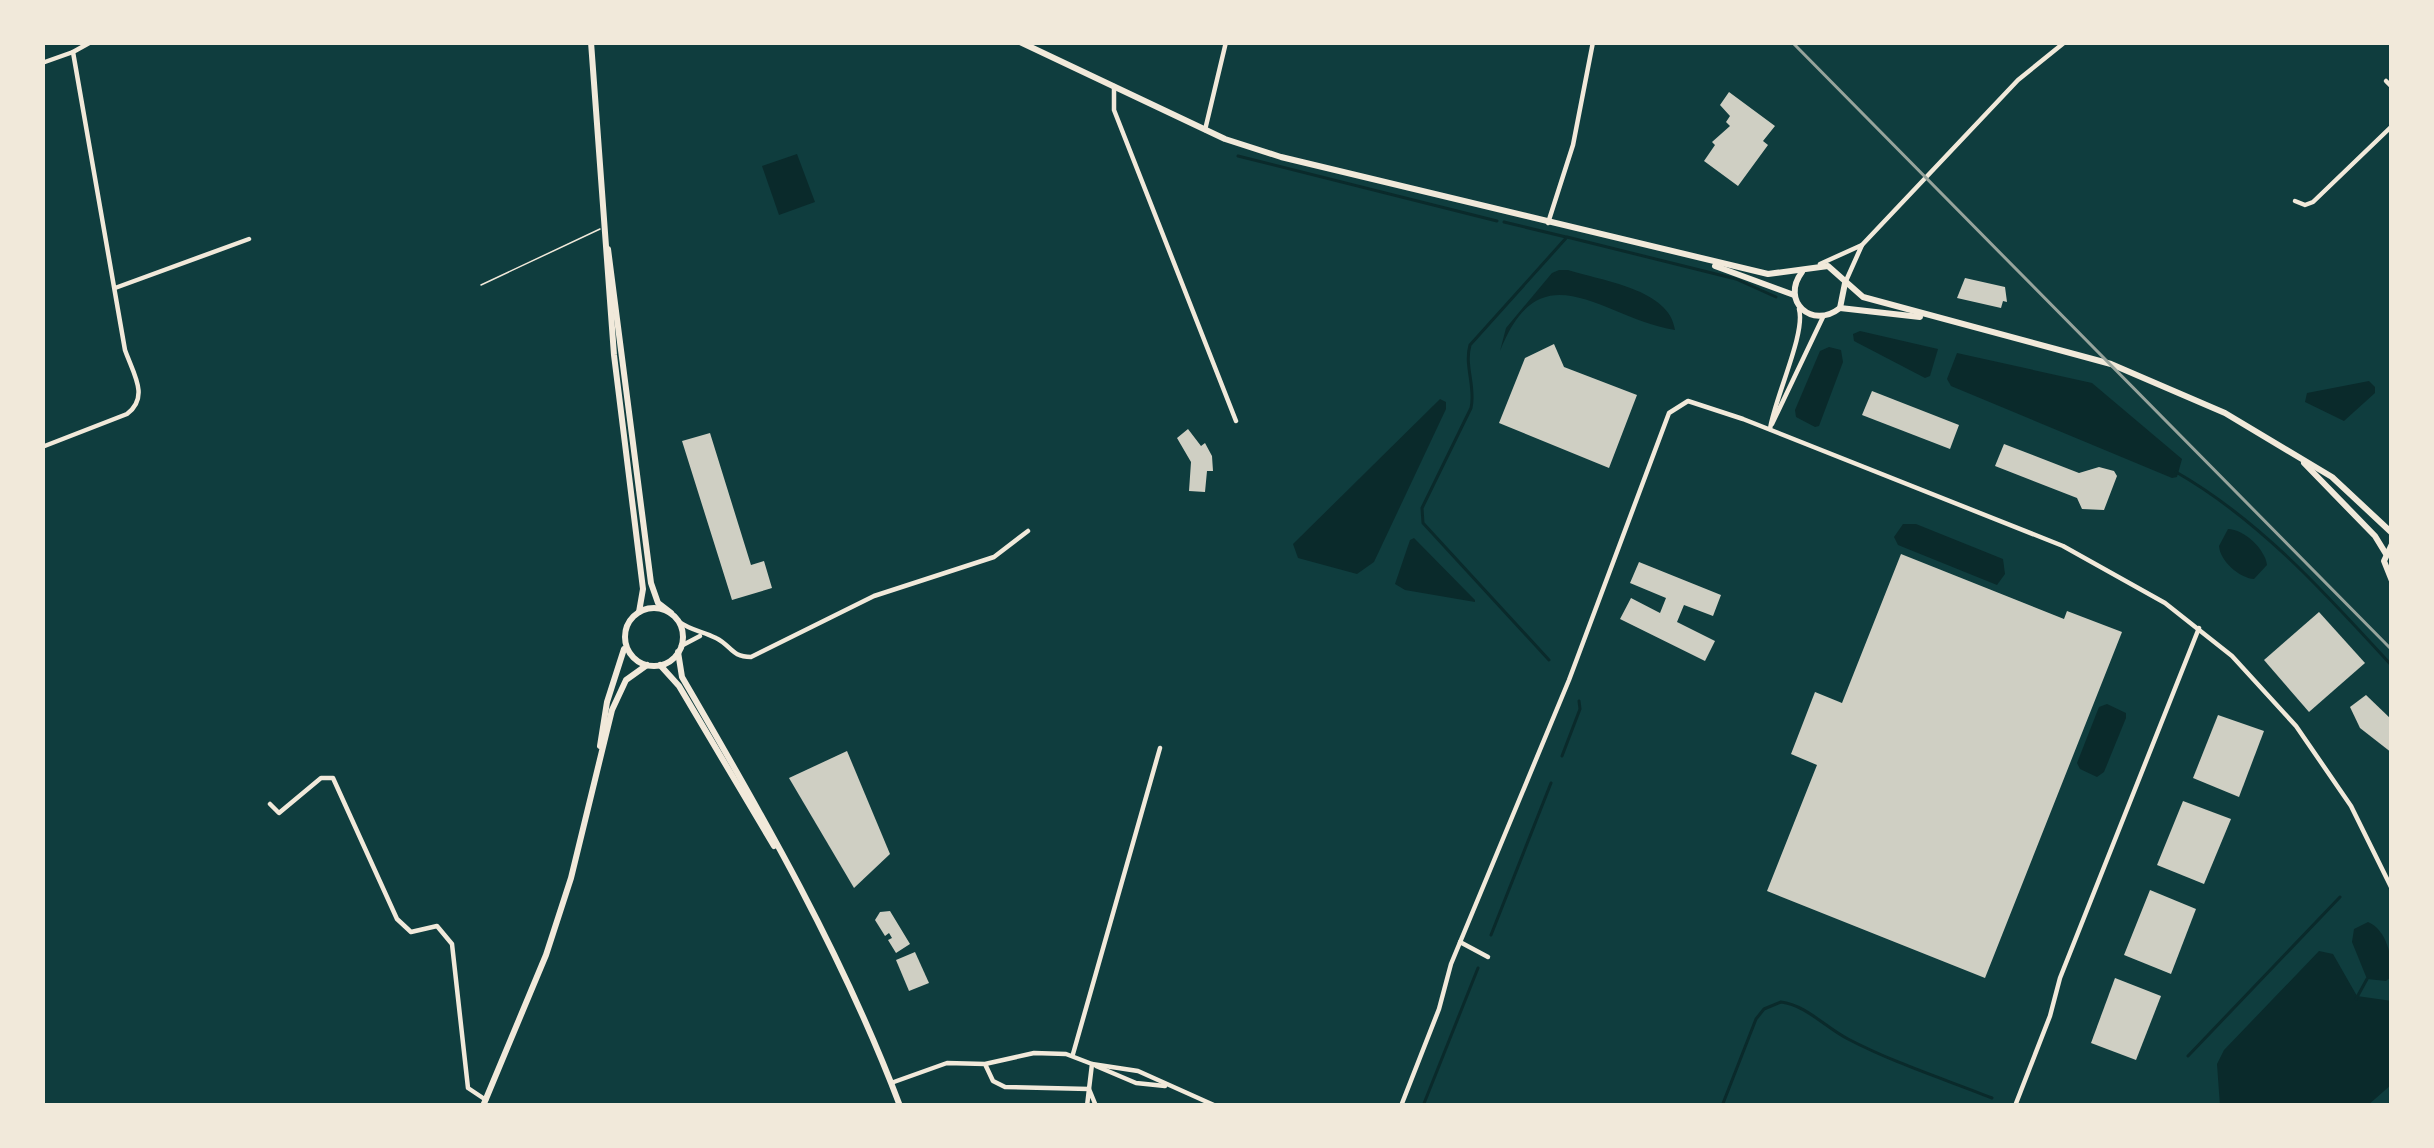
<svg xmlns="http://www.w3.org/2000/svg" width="2434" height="1148" font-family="Cabin,sans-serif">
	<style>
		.water { fill: #0a2a2b }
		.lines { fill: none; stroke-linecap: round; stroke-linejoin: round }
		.stream { stroke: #0a2a2b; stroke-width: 3 }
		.building { fill: #cfcfc3 }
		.service { stroke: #f1e9da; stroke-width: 1.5 }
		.minor { stroke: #f1e9da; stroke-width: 4.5 }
		.secondary { stroke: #f1e9da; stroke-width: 6 }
		.primary { stroke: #f1e9da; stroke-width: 6 }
		.rail { stroke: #97a49c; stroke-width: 3 }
	</style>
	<rect width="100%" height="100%" fill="#0f3d3e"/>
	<g class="water">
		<path d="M797,154L815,202L779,215L762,166Z"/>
		<path d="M1559,270H1568C1602,281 1670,289 1675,330C1603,319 1541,246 1500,351L1506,328L1552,273Z"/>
		<path d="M1860,331L1938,349L1930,376L1925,378L1854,341L1853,334Z"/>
		<path d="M1829,347L1841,350L1843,362L1819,426L1815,427L1796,417L1795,410L1820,351Z"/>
		<path d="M1957,353L2092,383L2182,459L2177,477L2172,478L1951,386L1947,379Z"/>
		<path d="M2369,381L2375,387V393L2344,421L2305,402L2307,393Z"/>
		<path d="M1440,399L1446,402V409L1374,562L1357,574L1298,558L1293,544Z"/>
		<path d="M1903,524H1916L2003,559L2005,574L1997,585L1898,545L1894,537Z"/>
		<path d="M2228,529C2244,529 2265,549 2267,565L2254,579C2239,578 2220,561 2219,546Z"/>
		<path d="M1414,538L1475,600V602L1405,590L1395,584L1410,540Z"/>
		<path d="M2107,704L2126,713V718L2104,772L2097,777L2080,769L2077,763L2099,707Z"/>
		<path d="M2368,922C2387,930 2392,957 2392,976L2386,981L2367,979L2352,942L2354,929Z"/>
		<path d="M2319,951L2333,954L2357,996L2392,1001V1084L2367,1106H2220L2217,1064L2224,1050Z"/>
	</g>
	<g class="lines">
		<g class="stream">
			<path d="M1238,156L1497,221"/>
			<path d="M1504,222L1566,237"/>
			<path d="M2176,472C2260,520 2327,595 2392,666"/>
			<path d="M1549,660L1423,523L1422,508L1471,408C1476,387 1464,366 1470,345L1567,237L1736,279L1776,297"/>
			<path d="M1562,756L1580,709L1579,701"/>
			<path d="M1491,935L1551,783"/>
			<path d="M2356,999L2367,979"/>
			<path d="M2188,1056L2340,897"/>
			<path d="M1423,1106L1478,968"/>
			<path d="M1722,1106L1756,1019L1764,1009L1781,1002C1806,1005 1826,1028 1848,1039C1894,1063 1944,1079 1992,1098"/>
		</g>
	</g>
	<g class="building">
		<path d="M1729,92L1775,126L1763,141L1768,145L1738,186L1704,161L1715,145L1712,142L1730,126L1726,122L1730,116L1720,105Z"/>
		<path d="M1965,278L2005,287L2007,302L2003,301L2001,308L1957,298Z"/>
		<path d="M1554,344L1564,367L1637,395L1609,468L1499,423L1525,358Z"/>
		<path d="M1872,391L1959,425L1950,449L1862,415Z"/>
		<path d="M1188,429L1201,446L1205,443L1212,456L1213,471H1207L1205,492L1189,491L1191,462L1177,438Z"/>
		<path d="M710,433L751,565L764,561L772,588L732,600L682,441Z"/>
		<path d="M2004,444L2079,473L2099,467L2114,471L2117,476L2104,510L2082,509L2077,498L1995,466Z"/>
		<path d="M1901,554L2064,619L2067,611L2122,632L1985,978L1767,891L1817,765L1791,754L1815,692L1842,703Z"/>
		<path d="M1639,562L1721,595L1713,616L1684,605L1677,622L1715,641L1705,661L1620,619L1631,598L1660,613L1666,598L1630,583Z"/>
		<path d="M2319,612L2365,663L2309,712L2264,660Z"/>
		<path d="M2366,695L2392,720V753L2360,728L2350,707Z"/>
		<path d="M2218,715L2264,731L2239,797L2193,778Z"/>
		<path d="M847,751L890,854L854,888L789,778Z"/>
		<path d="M2183,801L2231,819L2204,884L2157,865Z"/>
		<path d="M2150,890L2196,909L2171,974L2124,955Z"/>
		<path d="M890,911L910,944L896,953L888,940L892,938L889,933L885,936L875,920L880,912Z"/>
		<path d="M915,952L929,983L909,991L896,960Z"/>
		<path d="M2115,978L2161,996L2136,1060L2091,1043Z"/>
	</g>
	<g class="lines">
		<path class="service" d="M481,285L600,229"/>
		<g class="minor">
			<path d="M42,63L73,52"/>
			<path d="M2386,81L2392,87"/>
			<path d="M1114,86V110L1236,421"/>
			<path d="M1205,130L1226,42"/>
			<path d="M2295,201L2305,205L2313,202L2392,126"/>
			<path d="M1548,223L1573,145L1593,42"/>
			<path d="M1862,245L2018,80L2065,42"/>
			<path d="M1820,264L1862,245L1845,283"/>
			<path d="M115,288L249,239"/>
			<path d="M1772,424L1823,317"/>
			<path d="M1770,429C1775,397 1806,333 1799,309"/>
			<path d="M42,447L127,414C150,397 133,373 125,350L73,52L91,42"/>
			<path d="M678,621C691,631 703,631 716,638C732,646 731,657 751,657L874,596L994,557L1028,531"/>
			<path d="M681,646L700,636"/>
			<path d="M270,804L279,813L321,778H333L397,919L411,932L437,926L452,944L468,1088L486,1100"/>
			<path d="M1460,942L1488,957"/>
			<path d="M1073,1054L1160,748"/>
			<path d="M1092,1064L1138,1071L1216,1106"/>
			<path d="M1096,1066L1136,1083L1165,1086"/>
			<path d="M891,1083L947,1063L985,1064L1034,1053L1066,1054L1092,1064L1089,1089L1005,1087L993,1081L985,1064"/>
			<path d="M1087,1106L1089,1089L1096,1106"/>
			<path d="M1401,1106L1439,1009L1451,964L1569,680L1669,413L1688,401L1743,419L2063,546L2165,603L2232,656L2296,726L2351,806L2392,889"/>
			<path d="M2015,1106L2050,1016L2060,978L2199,628"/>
		</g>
		<g class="secondary">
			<path d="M678,652L682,677C763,816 843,955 900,1106"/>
			<path d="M660,665L679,686L774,846"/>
		</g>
		<g class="primary">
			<path d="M591,42L614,355L643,589L639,612"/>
			<path d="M1020,42L1225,139L1281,157L1768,274L1828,266L1863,297L2111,364L2225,413L2332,477L2392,533"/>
			<path d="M608,249L651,583L658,603L671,613"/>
			<path d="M1715,266L1794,295"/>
			<path d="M1802,272C1780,301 1812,330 1840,308L1845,283"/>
			<path d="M1840,308L1920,317"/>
			<path d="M2304,463L2375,536L2386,554"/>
			<path d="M2392,544L2384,561L2392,581"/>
			<circle cx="654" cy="637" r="29"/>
			<path d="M600,746L607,702L624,649"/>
			<path d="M483,1106L546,955L571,878L612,710L626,680L647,665"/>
		</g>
		<path class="rail" d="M1792,42L2392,650"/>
	</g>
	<rect width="2434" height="1148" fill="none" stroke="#f1e9da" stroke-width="90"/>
</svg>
